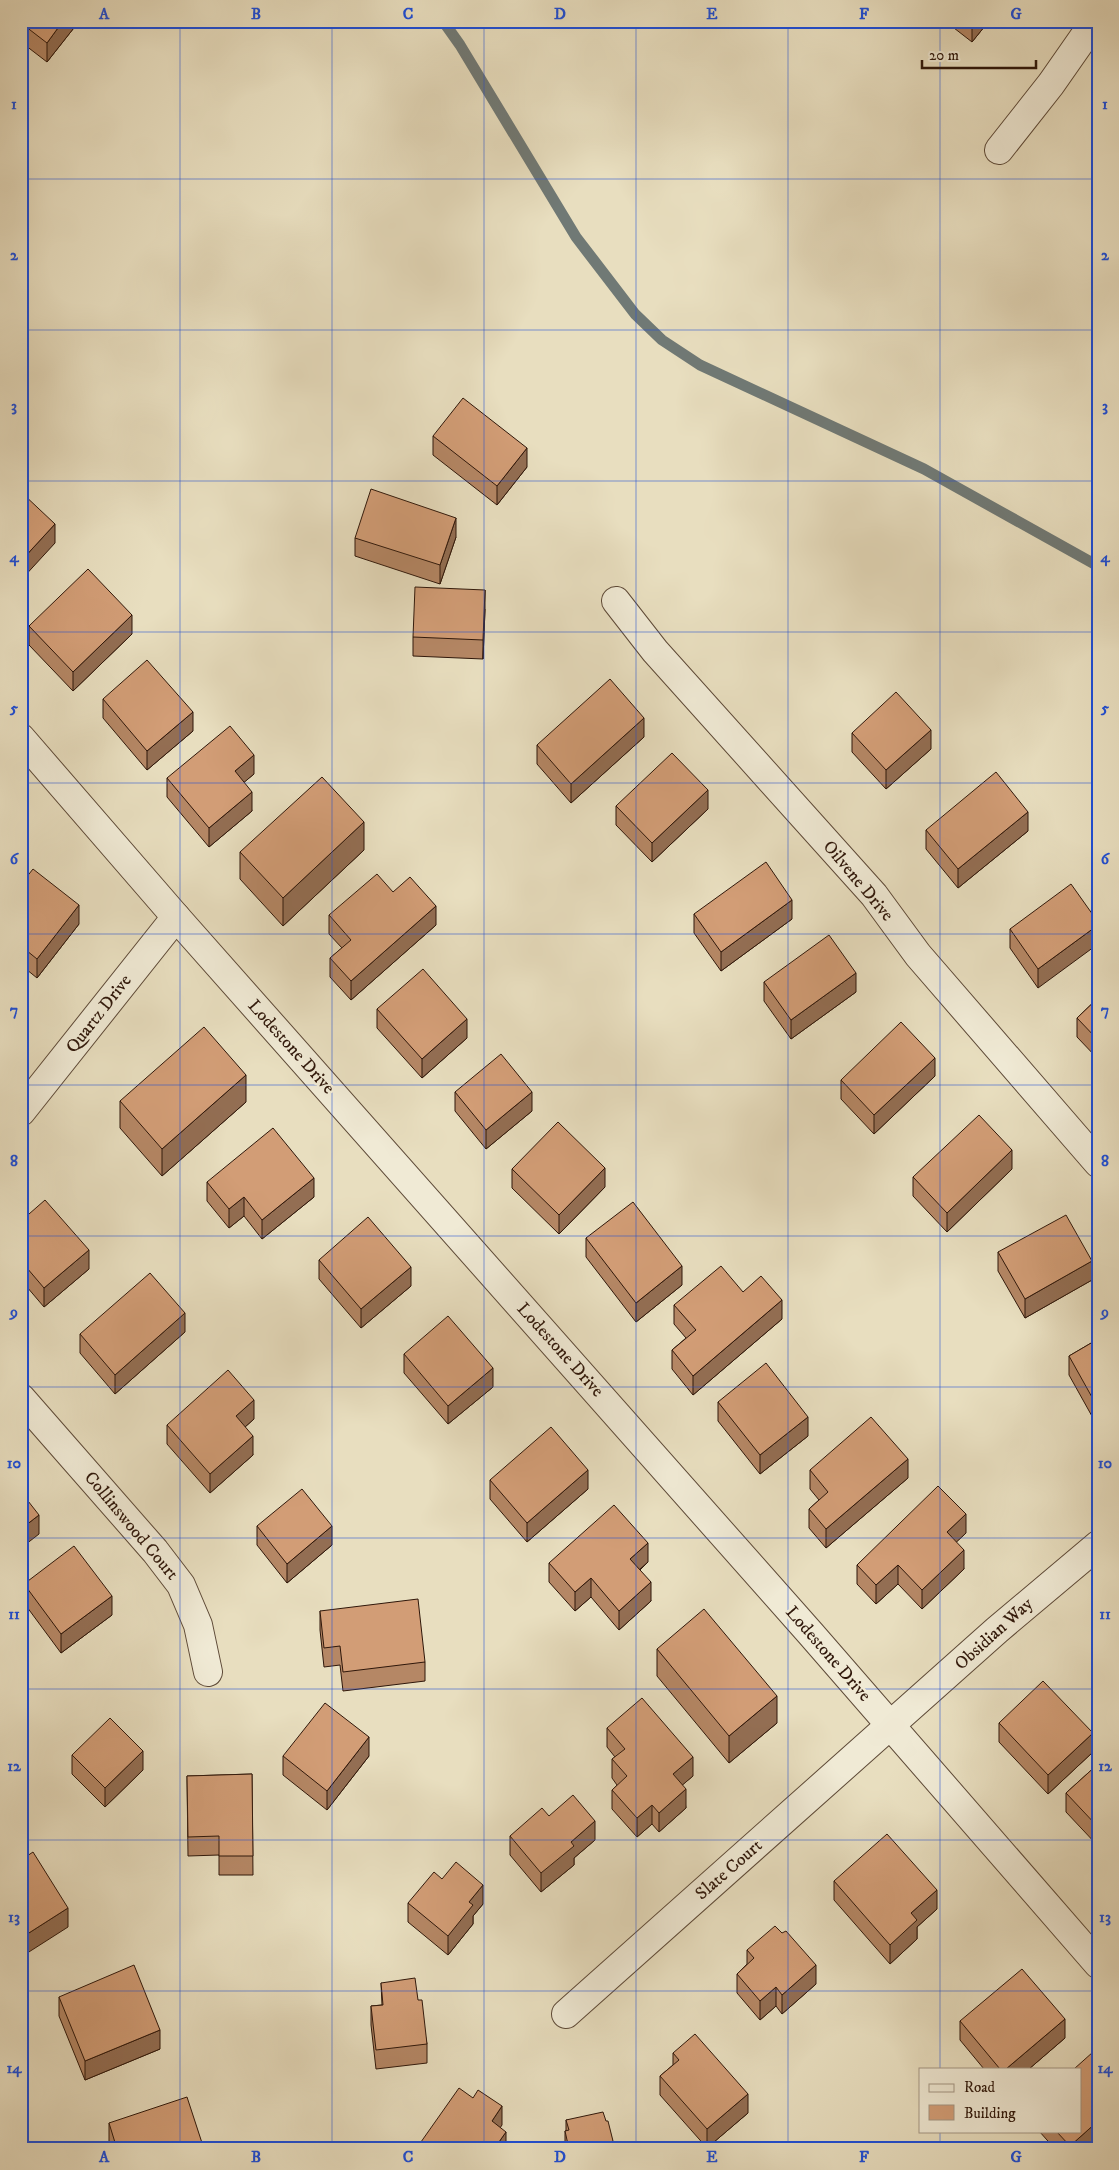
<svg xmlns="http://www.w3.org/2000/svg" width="1119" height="2170" font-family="'IM FELL DW Pica',serif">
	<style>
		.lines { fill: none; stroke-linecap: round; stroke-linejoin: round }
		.stream { stroke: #707975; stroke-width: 11 }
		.minor-casing { stroke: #5d4937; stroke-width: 30 }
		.minor { stroke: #f0ead5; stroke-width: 28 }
		.wall { fill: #b58765; stroke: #2f170a }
		.shaded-wall { fill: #936e53; stroke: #2f170a }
		.building { fill: #d29d76; stroke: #2f170a }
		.grid { fill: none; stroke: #1d4ed8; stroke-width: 1; stroke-opacity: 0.55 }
		.labels { text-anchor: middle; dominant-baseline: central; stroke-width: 5; stroke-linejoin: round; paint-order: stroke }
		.street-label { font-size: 18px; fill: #2f170a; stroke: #f0ead5 }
		.neatline { fill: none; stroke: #1d4ed8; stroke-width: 2 }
		.grid-label { font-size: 16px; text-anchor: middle; font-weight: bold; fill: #1d4ed8 }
	</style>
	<rect width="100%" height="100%" fill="#e8debf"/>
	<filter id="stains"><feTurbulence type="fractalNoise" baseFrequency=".004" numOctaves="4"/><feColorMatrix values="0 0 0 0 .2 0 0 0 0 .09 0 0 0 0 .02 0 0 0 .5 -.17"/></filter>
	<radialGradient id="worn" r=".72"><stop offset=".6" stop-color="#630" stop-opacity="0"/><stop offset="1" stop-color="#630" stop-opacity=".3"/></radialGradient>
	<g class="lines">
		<path class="stream" d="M443,21L460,45L576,237L635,314L662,340L700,365L924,469L1098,566"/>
		<g class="minor-casing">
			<g id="minor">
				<path d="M999,150L1051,84L1095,21"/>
				<path d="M616,601L655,651L874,895L918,955L1098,1163"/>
				<path d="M21,738L176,917L811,1634L1098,1964"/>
				<path d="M21,1112L176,917"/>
				<path d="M21,1398L155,1551L181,1585L198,1625L208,1672"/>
				<path d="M566,2014L997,1630L1098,1545"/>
			</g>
		</g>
		<use href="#minor" class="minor"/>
	</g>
	<g class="wall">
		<path d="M21,21H77V24L47,62L21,42Z"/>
		<path d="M945,21H989L972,42Z"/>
		<path d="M433,436L527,467L497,505L433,455Z"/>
		<path d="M456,537L440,584L355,556V538Z"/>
		<path d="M485,609L483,659L413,656V637Z"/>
		<path d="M29,626L132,634L73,691L29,645Z"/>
		<path d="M103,699L193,731L147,770L103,718Z"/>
		<path d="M852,733L931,749L886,789L852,752Z"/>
		<path d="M644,737L571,803L537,764V745Z"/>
		<path d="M254,774L244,782L252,811L209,847L167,797V778Z"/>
		<path d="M616,806L708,809L652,862L616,825Z"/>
		<path d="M926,830L1028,831L958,888L926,849Z"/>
		<path d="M364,850L283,926L240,879V852Z"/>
		<path d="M21,884L79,924L37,978L21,965Z"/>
		<path d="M393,892L436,925L351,1000L330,977V958L342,948L329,934V915Z"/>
		<path d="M694,914L792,919L721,971L694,933Z"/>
		<path d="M1098,922L1038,988L1010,948V929Z"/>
		<path d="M764,982L856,992L791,1039L764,1001Z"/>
		<path d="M1098,998V1059L1077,1037V1018Z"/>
		<path d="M377,1009L467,1038L422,1078L377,1028Z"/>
		<path d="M935,1076L874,1134L841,1099V1080Z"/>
		<path d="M455,1092L532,1111L486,1149L455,1111Z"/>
		<path d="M120,1101L246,1102L162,1176L120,1128Z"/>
		<path d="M512,1169L605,1187L559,1234L512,1188Z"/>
		<path d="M1012,1169L947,1232L913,1196V1177Z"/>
		<path d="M207,1182L314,1197L262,1239L244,1216L229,1228L207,1201Z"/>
		<path d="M21,1221L89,1269L44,1307L21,1280Z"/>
		<path d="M586,1238L682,1285L636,1322L586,1257Z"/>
		<path d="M998,1252L1092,1280L1025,1318L998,1271Z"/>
		<path d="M319,1260L411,1286L361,1328L319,1279Z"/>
		<path d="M743,1292L782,1319L693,1395L672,1369V1350L686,1338L674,1324V1305Z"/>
		<path d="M185,1332L115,1394L80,1353V1334Z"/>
		<path d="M1098,1339V1415L1093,1418L1069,1375V1356Z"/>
		<path d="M404,1354L493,1387L448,1424L404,1373Z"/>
		<path d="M718,1402L808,1436L760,1474L718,1421Z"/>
		<path d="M254,1419L245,1427L253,1455L210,1493L167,1444V1425Z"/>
		<path d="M810,1470L908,1478L826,1548L809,1528V1509L819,1500L810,1489Z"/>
		<path d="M490,1480L588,1489L527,1542L490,1499Z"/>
		<path d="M257,1526L332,1545L287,1583L257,1545Z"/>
		<path d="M966,1533L956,1542L964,1569L922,1609L898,1584L876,1604L857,1584V1565Z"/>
		<path d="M648,1562L640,1570L651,1601L619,1630L591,1597L575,1611L549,1582V1563Z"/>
		<path d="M24,1584L112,1615L61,1653L24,1603Z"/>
		<path d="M320,1611L425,1662V1681L343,1691L340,1665L324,1667L320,1630Z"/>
		<path d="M657,1649L777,1723L729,1763L657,1676Z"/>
		<path d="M999,1723L1093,1752L1048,1794L999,1742Z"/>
		<path d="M607,1728L693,1776L682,1785L686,1808L659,1832L652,1824L637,1837L612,1809V1790L617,1785L612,1778V1759L615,1757L607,1747Z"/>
		<path d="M72,1755L143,1770L105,1807L72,1774Z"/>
		<path d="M283,1756H369L327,1810L283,1775Z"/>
		<path d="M1098,1764V1846L1066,1812V1793Z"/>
		<path d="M252,1774L253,1875H219V1855L188,1856L187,1776Z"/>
		<path d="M549,1816L595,1840L574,1858V1865L541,1892L510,1855V1836Z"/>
		<path d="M834,1881L937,1909L917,1927V1939L890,1964L834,1900Z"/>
		<path d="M408,1903L483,1904L473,1916V1924L448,1955L408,1922Z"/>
		<path d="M747,1950L816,1984L782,2014L776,2006L760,2020L737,1993V1974L747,1964Z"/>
		<path d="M381,1983L418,2000L427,2044V2063L376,2069L371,2025V2006L382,2005Z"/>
		<path d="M59,1997L160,2049L85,2080L59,2016Z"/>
		<path d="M960,2021L1065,2038L1029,2069H984L960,2040Z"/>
		<path d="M673,2053L748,2113L707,2148L660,2095V2076L673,2065Z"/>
		<path d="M566,2120L606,2121L615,2149H565V2131H566Z"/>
		<path d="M109,2123L204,2149H111L109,2142Z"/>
		<path d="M1039,2131H1080L1098,2140L1088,2149H1055Z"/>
	</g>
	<g class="shaded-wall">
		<path d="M63,21H77V24L47,62V43Z"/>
		<path d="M972,21H989L972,42Z"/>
		<path d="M527,448V467L497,505V486Z"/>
		<path d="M456,518V537L440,584V565Z"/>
		<path d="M55,524V543L21,580V561Z"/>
		<path d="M485,590V609L483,659V640Z"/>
		<path d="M132,615V634L73,691V672Z"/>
		<path d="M193,712V731L147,770V751Z"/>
		<path d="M644,718V737L571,803V784Z"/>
		<path d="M931,730V749L886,789V770Z"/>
		<path d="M254,755V774L235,790V771Z"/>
		<path d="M708,790V809L652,862V843Z"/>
		<path d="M252,792V811L209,847V828Z"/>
		<path d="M1028,812V831L958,888V869Z"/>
		<path d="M364,822V850L283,926V898Z"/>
		<path d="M792,900V919L721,971V952Z"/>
		<path d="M79,905V924L37,978V959Z"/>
		<path d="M436,906V925L351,1000V981Z"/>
		<path d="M1098,925V944L1038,988V969Z"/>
		<path d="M856,973V992L791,1039V1020Z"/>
		<path d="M467,1019V1038L422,1078V1059Z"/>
		<path d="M935,1058V1076L874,1134V1115Z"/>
		<path d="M246,1075V1102L162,1176V1149Z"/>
		<path d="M532,1092V1111L486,1149V1130Z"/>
		<path d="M1012,1150V1169L947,1232V1213Z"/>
		<path d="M605,1168V1187L559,1234V1215Z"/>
		<path d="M314,1178V1197L262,1239V1220Z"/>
		<path d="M244,1197V1216L229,1228V1209Z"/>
		<path d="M89,1250V1269L44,1307V1288Z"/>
		<path d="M1092,1261V1280L1025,1318V1299Z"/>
		<path d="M682,1266V1285L636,1322V1303Z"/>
		<path d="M411,1267V1286L361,1328V1309Z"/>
		<path d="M782,1300V1319L693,1395V1376Z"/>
		<path d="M185,1313V1332L115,1394V1375Z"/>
		<path d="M493,1368V1387L448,1424V1406Z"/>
		<path d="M1098,1396V1415L1093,1418V1399Z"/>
		<path d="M254,1400V1419L236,1435V1416Z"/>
		<path d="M808,1417V1436L760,1474V1455Z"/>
		<path d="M253,1436V1455L210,1493V1474Z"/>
		<path d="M908,1459V1478L826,1548V1529Z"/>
		<path d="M588,1470V1489L527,1542V1523Z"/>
		<path d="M966,1514V1533L947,1551V1532Z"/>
		<path d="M39,1515V1534L21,1548V1529Z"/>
		<path d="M332,1526V1545L287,1583V1564Z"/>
		<path d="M648,1543V1562L630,1578V1559Z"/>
		<path d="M964,1550V1569L922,1609V1590Z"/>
		<path d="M898,1565V1584L876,1604V1585Z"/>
		<path d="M591,1578V1597L575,1611V1592Z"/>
		<path d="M651,1582V1601L619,1630V1611Z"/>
		<path d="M112,1596V1615L61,1653V1634Z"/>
		<path d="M777,1696V1723L729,1763V1736Z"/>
		<path d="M1093,1733V1752L1048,1794V1775Z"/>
		<path d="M369,1737V1756L327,1810V1791Z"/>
		<path d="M143,1751V1770L105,1807V1788Z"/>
		<path d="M693,1757V1776L673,1793V1774Z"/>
		<path d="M686,1789V1808L659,1832V1813Z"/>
		<path d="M652,1805V1824L637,1837V1818Z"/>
		<path d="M595,1821V1840L574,1858V1865L541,1892V1873L571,1842Z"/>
		<path d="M483,1885V1904L473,1916V1924L448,1955V1936L469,1902Z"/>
		<path d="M937,1890V1909L917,1927V1939L890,1964V1945L911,1913Z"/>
		<path d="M68,1908V1927L21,1957V1938Z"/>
		<path d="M816,1965V1984L782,2014V1995Z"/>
		<path d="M776,1987V2006L760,2020V2001Z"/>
		<path d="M1065,2019V2038L1029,2069H1006Z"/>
		<path d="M160,2030V2049L85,2080V2061Z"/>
		<path d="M748,2094V2113L707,2148V2129Z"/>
		<path d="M502,2106V2125L492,2140V2121Z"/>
		<path d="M1098,2121V2140L1088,2149H1070V2146Z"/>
		<path d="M506,2132V2149H494Z"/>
	</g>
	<g class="building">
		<path d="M21,21H63L47,43L21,23Z"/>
		<path d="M463,398L527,448L497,486L433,436Z"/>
		<path d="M371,489L456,518L440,565L355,538Z"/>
		<path d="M21,492L55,524L21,561Z"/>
		<path d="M88,569L132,615L73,672L29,626Z"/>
		<path d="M415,587L485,590L483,640L413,637Z"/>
		<path d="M147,660L193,712L147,751L103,699Z"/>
		<path d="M610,679L644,718L571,784L537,745Z"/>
		<path d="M896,692L931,730L886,770L852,733Z"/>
		<path d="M230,726L254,755L235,771L252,792L209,828L167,778Z"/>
		<path d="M672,753L708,790L652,843L616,806Z"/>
		<path d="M996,772L1028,812L958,869L926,830Z"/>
		<path d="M322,777L364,822L283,898L240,852Z"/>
		<path d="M766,862L792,900L721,952L694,914Z"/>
		<path d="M33,869L79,905L37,959L21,946V884Z"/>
		<path d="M377,874L393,892L410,877L436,906L351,981L330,958L351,940L329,915Z"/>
		<path d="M1071,884L1098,922V925L1038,969L1010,929Z"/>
		<path d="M829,935L856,973L791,1020L764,982Z"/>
		<path d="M423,969L467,1019L422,1059L377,1009Z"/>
		<path d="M1098,998V1040L1077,1018Z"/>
		<path d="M901,1022L935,1058L874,1115L841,1080Z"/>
		<path d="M204,1027L246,1075L162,1149L120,1101Z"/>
		<path d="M501,1054L532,1092L486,1130L455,1092Z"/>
		<path d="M979,1115L1012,1150L947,1213L913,1177Z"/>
		<path d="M558,1122L605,1168L559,1215L512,1169Z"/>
		<path d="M273,1128L314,1178L262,1220L244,1197L229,1209L207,1182Z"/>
		<path d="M45,1200L89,1250L44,1288L21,1261V1221Z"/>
		<path d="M633,1202L682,1266L636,1303L586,1238Z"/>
		<path d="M1066,1215L1092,1261L1025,1299L998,1252Z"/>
		<path d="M368,1217L411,1267L361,1309L319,1260Z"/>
		<path d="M721,1266L743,1292L761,1276L782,1300L693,1376L672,1350L696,1330L674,1305Z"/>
		<path d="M150,1273L185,1313L115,1375L80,1334Z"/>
		<path d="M448,1316L493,1368L448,1406L404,1354Z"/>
		<path d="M1098,1339V1396L1093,1399L1069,1356Z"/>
		<path d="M766,1363L808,1417L760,1455L718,1402Z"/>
		<path d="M228,1370L254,1400L236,1416L253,1436L210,1474L167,1425Z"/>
		<path d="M871,1417L908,1459L826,1529L809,1509L828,1492L810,1470Z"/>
		<path d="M551,1427L588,1470L527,1523L490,1480Z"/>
		<path d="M938,1486L966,1514L947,1532L964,1550L922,1590L898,1565L876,1585L857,1565Z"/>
		<path d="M302,1489L332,1526L287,1564L257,1526Z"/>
		<path d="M21,1492L39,1515L21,1529Z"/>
		<path d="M614,1505L648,1543L630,1559L651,1582L619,1611L591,1578L575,1592L549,1563Z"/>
		<path d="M74,1546L112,1596L61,1634L24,1584Z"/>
		<path d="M418,1599L425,1662L343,1672L340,1646L324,1648L320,1611Z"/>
		<path d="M704,1609L777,1696L729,1736L657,1649Z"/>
		<path d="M1043,1681L1093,1733L1048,1775L999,1723Z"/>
		<path d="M642,1698L693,1757L673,1774L686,1789L659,1813L652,1805L637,1818L612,1790L627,1776L612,1759L625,1749L607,1728Z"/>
		<path d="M325,1703L369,1737L327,1791L283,1756Z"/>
		<path d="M110,1718L143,1751L105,1788L72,1755Z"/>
		<path d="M1098,1764V1827L1066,1793Z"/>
		<path d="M252,1774L253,1856H219V1836L188,1837L187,1776Z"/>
		<path d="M573,1795L595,1821L571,1842L574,1846L541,1873L510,1836L542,1808L549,1816Z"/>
		<path d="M887,1834L937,1890L911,1913L917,1920L890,1945L834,1881Z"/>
		<path d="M33,1852L68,1908L21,1938V1860Z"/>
		<path d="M456,1862L483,1885L469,1902L473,1905L448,1936L408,1903L434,1872L442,1879Z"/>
		<path d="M775,1926L782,1933L786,1931L816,1965L782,1995L776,1987L760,2001L737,1974L754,1958L747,1950Z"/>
		<path d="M134,1965L160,2030L85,2061L59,1997Z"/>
		<path d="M1022,1969L1065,2019L1006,2069H1000L960,2021Z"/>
		<path d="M415,1978L418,2000H422L427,2044L376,2050L371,2006L383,2005L381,1983Z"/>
		<path d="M695,2034L748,2094L707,2129L660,2076L679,2060L673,2053Z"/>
		<path d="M1093,2052L1098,2057V2121L1070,2146L1056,2131H1080V2069H1074Z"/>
		<path d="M459,2088L473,2098L478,2090L502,2106L492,2121L506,2132L494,2149H416Z"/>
		<path d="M187,2097L204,2149H117L109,2123Z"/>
		<path d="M603,2112L606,2121H608L615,2149H569L565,2131L569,2130L566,2120Z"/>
	</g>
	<path class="grid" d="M180,21V2149M332,21V2149M484,21V2149M636,21V2149M788,21V2149M940,21V2069M21,179H1098M21,330H1098M21,481H1098M21,632H1098M21,783H1098M21,934H1098M21,1085H1098M21,1236H1098M21,1387H1098M21,1538H1098M21,1689H1098M21,1840H1098M21,1991H1098M940,2131V2149"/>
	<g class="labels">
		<g class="street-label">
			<text transform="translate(858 881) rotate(50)">Oilvene Drive</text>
			<text transform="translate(99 1014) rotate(-52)">Quartz Drive</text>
			<text transform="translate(291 1047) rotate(48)">Lodestone Drive</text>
			<text transform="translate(560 1350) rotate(48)">Lodestone Drive</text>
			<text transform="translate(131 1526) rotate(50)">Collinswood Court</text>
			<text transform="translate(994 1634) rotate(-42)">Obsidian Way</text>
			<text transform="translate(828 1654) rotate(49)">Lodestone Drive</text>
			<text transform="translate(729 1870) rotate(-41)">Slate Court</text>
		</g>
	</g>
	<rect width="1119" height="2170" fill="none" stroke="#e8debf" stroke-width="55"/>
	<rect x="919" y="2068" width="162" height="65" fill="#f0ead5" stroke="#a39684"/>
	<rect x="929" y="2084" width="25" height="8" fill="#f0ead5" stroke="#a39684"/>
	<text x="964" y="2092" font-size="15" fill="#2f170a">Road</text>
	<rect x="929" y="2105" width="25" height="15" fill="#d29d76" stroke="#a39684"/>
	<text x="964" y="2118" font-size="15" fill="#2f170a">Building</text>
	<path d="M922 60v8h114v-8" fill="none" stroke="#2f170a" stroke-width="2.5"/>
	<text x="929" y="60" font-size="15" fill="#2f170a" stroke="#f0ead5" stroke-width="4" paint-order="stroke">20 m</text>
	<rect x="28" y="28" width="1064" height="2114" class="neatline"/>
	<g class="grid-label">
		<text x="104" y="19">A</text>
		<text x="256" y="19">B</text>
		<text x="408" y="19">C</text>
		<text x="560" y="19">D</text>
		<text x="712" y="19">E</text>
		<text x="864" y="19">F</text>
		<text x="1016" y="19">G</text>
		<text x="14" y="109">1</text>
		<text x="1105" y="109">1</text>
		<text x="14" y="260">2</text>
		<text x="1105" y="260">2</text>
		<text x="14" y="411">3</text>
		<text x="1105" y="411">3</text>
		<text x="14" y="562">4</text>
		<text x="1105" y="562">4</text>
		<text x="14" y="713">5</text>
		<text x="1105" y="713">5</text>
		<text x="14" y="864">6</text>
		<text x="1105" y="864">6</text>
		<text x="14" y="1015">7</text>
		<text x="1105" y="1015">7</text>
		<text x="14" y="1166">8</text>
		<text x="1105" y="1166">8</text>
		<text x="14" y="1317">9</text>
		<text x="1105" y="1317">9</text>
		<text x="14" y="1468">10</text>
		<text x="1105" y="1468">10</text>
		<text x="14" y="1619">11</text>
		<text x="1105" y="1619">11</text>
		<text x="14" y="1771">12</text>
		<text x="1105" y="1771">12</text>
		<text x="14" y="1922">13</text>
		<text x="1105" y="1922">13</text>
		<text x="14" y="2073">14</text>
		<text x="1105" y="2073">14</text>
		<text x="104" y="2162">A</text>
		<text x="256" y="2162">B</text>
		<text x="408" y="2162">C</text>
		<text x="560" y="2162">D</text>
		<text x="712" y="2162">E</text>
		<text x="864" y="2162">F</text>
		<text x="1016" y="2162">G</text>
	</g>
	<rect width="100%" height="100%" filter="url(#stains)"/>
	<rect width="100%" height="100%" fill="url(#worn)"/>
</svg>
